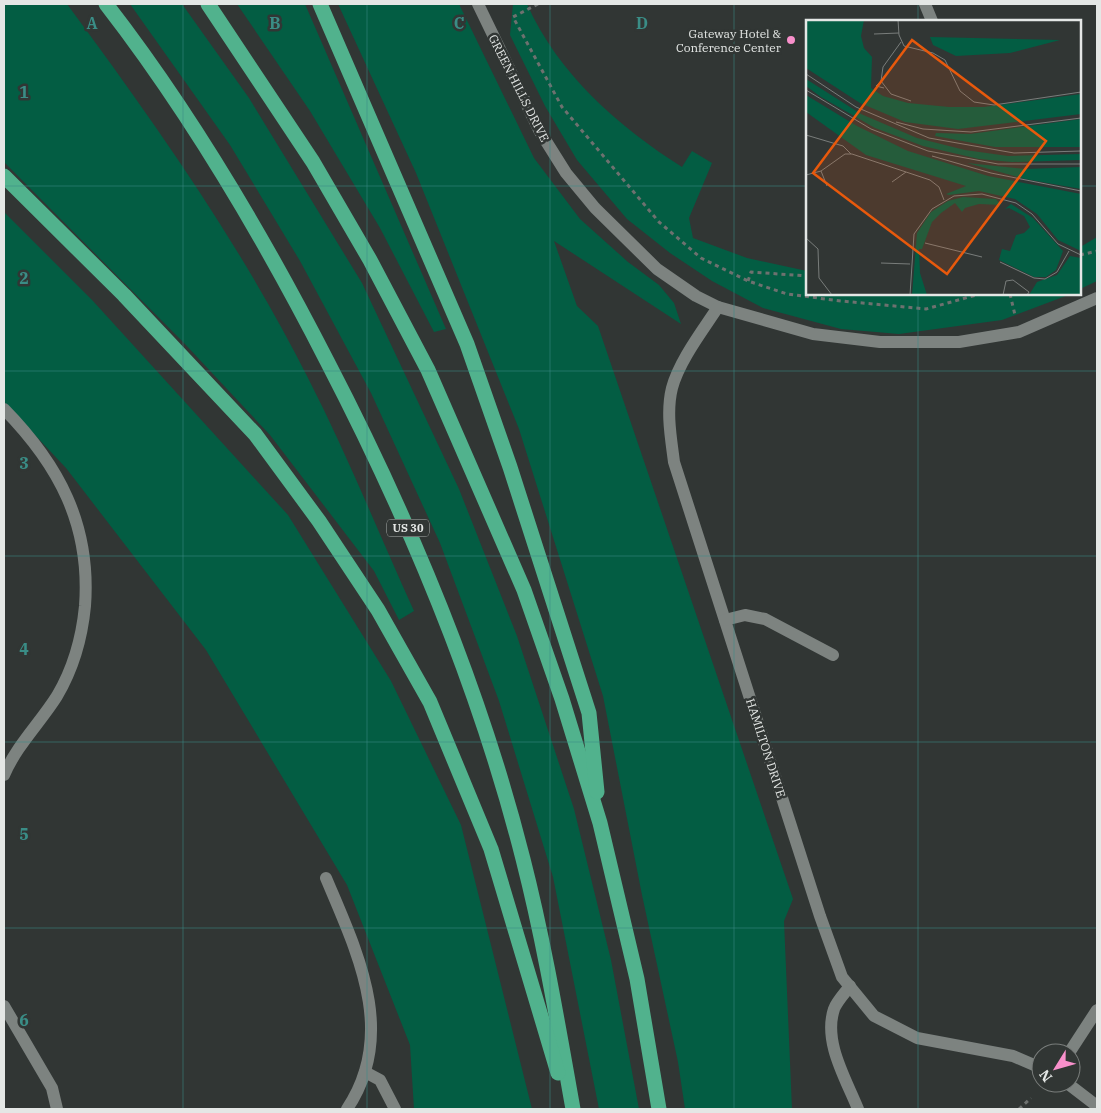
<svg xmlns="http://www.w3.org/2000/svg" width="1101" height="1113" font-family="'IBM Plex Serif',serif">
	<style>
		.green { fill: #035d43 }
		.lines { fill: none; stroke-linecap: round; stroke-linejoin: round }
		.path { stroke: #6d716f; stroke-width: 3; stroke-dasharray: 4 4; stroke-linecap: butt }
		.minor { stroke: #7d8380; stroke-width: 12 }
		.highway { stroke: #51b28d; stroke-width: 15 }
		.grid { fill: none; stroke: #3a8d86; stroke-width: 1; stroke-opacity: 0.55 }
		.poi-dot { fill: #f890cb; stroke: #313634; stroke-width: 2 }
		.labels { text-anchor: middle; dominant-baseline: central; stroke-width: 5; stroke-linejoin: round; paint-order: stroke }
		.shield { fill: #313634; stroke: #aeb2b0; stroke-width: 1 }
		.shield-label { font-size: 11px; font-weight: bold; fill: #e4e7e5 }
		.poi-label { font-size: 12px; fill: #e4e7e5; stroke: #313634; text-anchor: end }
		.street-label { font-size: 12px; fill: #e4e7e5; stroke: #313634 }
		.inset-road { fill: none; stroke: #797d7b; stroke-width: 1 }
		.view { fill: #e8590c; fill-opacity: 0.15; stroke: #e8590c; stroke-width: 2.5 }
		.inset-edge { fill: none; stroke: #e4e7e5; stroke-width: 2.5 }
		.grid-label { font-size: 16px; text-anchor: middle; font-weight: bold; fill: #3a8d86; stroke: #313634; stroke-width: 5; stroke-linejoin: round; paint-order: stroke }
	</style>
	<rect width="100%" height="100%" fill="#313634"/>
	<g class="green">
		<path d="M4,4H67C155,123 241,245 308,378C347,454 379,534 414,611L399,620L374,571L270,435L184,343L4,162Z"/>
		<path d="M130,4H182L249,98L362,283L459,489L517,636L574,809L611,960L639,1109H599L553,877L499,701L440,543L371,393L300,261L230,145Z"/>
		<path d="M237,4H305L446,329L434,332L380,228L310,111Z"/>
		<path d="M338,4H459L534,158L580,219L628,262L659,285L674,303L681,324L554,241L577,306L598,326L793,899L784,921L792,1109H685L678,1062L642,895L603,696L519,429L416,173Z"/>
		<path d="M513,4H527C558,74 619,127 682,167L692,151L712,163L689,218L693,238L747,258L807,271V294H1071L1002,320L899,334L841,329L763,308L712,281L670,253L627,219L577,160L545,106L510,35Z"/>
		<path d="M4,212L93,301L288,515L391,681L461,825L532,1109H414L410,1045L347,885L206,650L66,468L4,402Z"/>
		<path d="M1097,237V281L1080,289V243L1082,246Z"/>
	</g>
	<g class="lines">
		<g class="path">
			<path d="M538,4L513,17L562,107L659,222L701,258L748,281L787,294L841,301L926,309L980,294"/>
			<path d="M1080,255L1097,251"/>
			<path d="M748,281L751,272L807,276"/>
			<path d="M1010,294L1015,315"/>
			<path d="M1019,1109L1031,1098"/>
		</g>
		<g class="minor">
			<path d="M478,4L539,130L566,173L595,208L657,269L696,296L718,307L813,334L880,342H959L1019,332L1097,298"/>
			<path d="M925,4L932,21"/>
			<path d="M718,307C703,330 679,361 672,388C666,412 671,438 674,462L820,916L842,977L874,1016L917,1038L1013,1056L1041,1068"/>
			<path d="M4,409C59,465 91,525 85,606C82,637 73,669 57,696C40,723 17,745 4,775"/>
			<path d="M725,620L745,615L765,619L833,655"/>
			<path d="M326,878C357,952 398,1033 347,1109"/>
			<path d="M850,986C845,993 837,1001 834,1009C823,1042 846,1079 858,1109"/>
			<path d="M4,1006L52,1088L57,1109"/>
			<path d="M1069,1053L1097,1010"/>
			<path d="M365,1072L380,1080L395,1109"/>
			<path d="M1067,1083L1097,1106"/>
		</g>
		<g class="highway">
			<path d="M106,4C192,115 263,236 327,361C409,519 479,685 523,859C544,941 558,1025 573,1109"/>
			<path d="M208,4L313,162L370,260L428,370L524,590L562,699L600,823L637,979L659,1109"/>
			<path d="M320,4L467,344L510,467L589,713L597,792"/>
			<path d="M4,176L124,295L255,434L319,521L378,610L430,702L491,849L558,1073"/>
		</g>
	</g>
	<path class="grid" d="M183,4V1109M367,4V1109M550,4V1109M734,4V1109M918,4V21M4,186H807M1080,186H1097M918,294V1109M4,371H1097M4,556H1097M4,742H1097M4,928H1097"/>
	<circle class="poi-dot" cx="791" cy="40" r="5"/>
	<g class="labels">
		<rect class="shield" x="387" y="519.5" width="42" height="17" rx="4"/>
		<g class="shield-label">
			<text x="408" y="528">US 30</text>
		</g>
		<g class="poi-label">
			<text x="781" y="33">Gateway Hotel &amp;<tspan x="781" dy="14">Conference Center</tspan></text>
		</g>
		<g class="street-label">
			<text transform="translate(519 88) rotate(63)">GREEN HILLS DRIVE</text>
			<text transform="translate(766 748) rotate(72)">HAMILTON DRIVE</text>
		</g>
	</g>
	<g transform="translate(806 20)">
		<rect width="275" height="275" fill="#313634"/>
		<path d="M0,0H58L55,16L58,28L66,37L65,68L77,76L102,83L143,87H178L275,74V94L152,109L99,102L54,83L0,48ZM124,17L254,20L204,33L150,36L127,25ZM0,59L55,94L111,118L159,130L202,136L275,134V140L206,142L173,139L117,126L69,108L15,77L0,66ZM0,75L51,106L102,131L182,156L275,174V231L252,220L231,194L209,179L173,171L143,175L140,174L160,166L60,135L0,92ZM275,99V127H189L129,116L130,113L164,114ZM161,143L219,149L275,147V169L219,159ZM157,177L190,179L195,185L173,184L159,188L156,192L149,183L135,193L126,202L116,229H113L114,253L121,275H106L111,213L125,192L142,181ZM205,184L227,198L257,231L250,250L240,257H228L193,240L196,229L204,231L210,215L218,213L224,207L218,196L203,188L199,189ZM264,236L275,238V275H223L231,262L251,255Z" fill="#035d43"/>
		<path class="inset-road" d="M92,0L93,15L98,26L127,33L139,40L154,71L168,82L188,85L275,72M68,14L93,13M95,22L77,47L75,61L85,74L105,81M0,54L50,87L123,118L208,133L275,131M75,61L70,66L78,68M0,70L65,109L122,131L192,144H275M90,102L117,109L165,112L275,98M0,115L37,126L45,134M126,136L185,153L275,171M15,151L21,166M0,155L15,151L39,134H46L124,160L133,167L138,180M86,162L100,152M0,218L12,229L13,258L26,275M119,223L176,237M194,242L228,258L239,259L251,252L263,231M75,243L104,244M104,275L108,214L126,189L148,176L176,174L210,183L226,194L252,224L275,235M197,275L200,261L207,260L223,272L221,275"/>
		<path class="view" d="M106,20L240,121L141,254L7,153Z"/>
		<rect width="275" height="275" class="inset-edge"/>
	</g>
	<g class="grid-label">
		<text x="92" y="29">A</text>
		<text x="275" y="29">B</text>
		<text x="459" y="29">C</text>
		<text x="642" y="29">D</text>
		<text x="24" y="98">1</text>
		<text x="24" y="284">2</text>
		<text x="24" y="469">3</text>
		<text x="24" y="655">4</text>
		<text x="24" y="840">5</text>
		<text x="24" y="1026">6</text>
	</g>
	<rect width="1101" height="1113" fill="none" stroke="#e4e7e5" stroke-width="10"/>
	<g transform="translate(1056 1068) rotate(233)"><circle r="24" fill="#313634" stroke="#797d7b"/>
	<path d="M0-4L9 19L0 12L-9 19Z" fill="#f890cb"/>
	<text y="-8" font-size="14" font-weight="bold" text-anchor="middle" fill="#e4e7e5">N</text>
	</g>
</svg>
